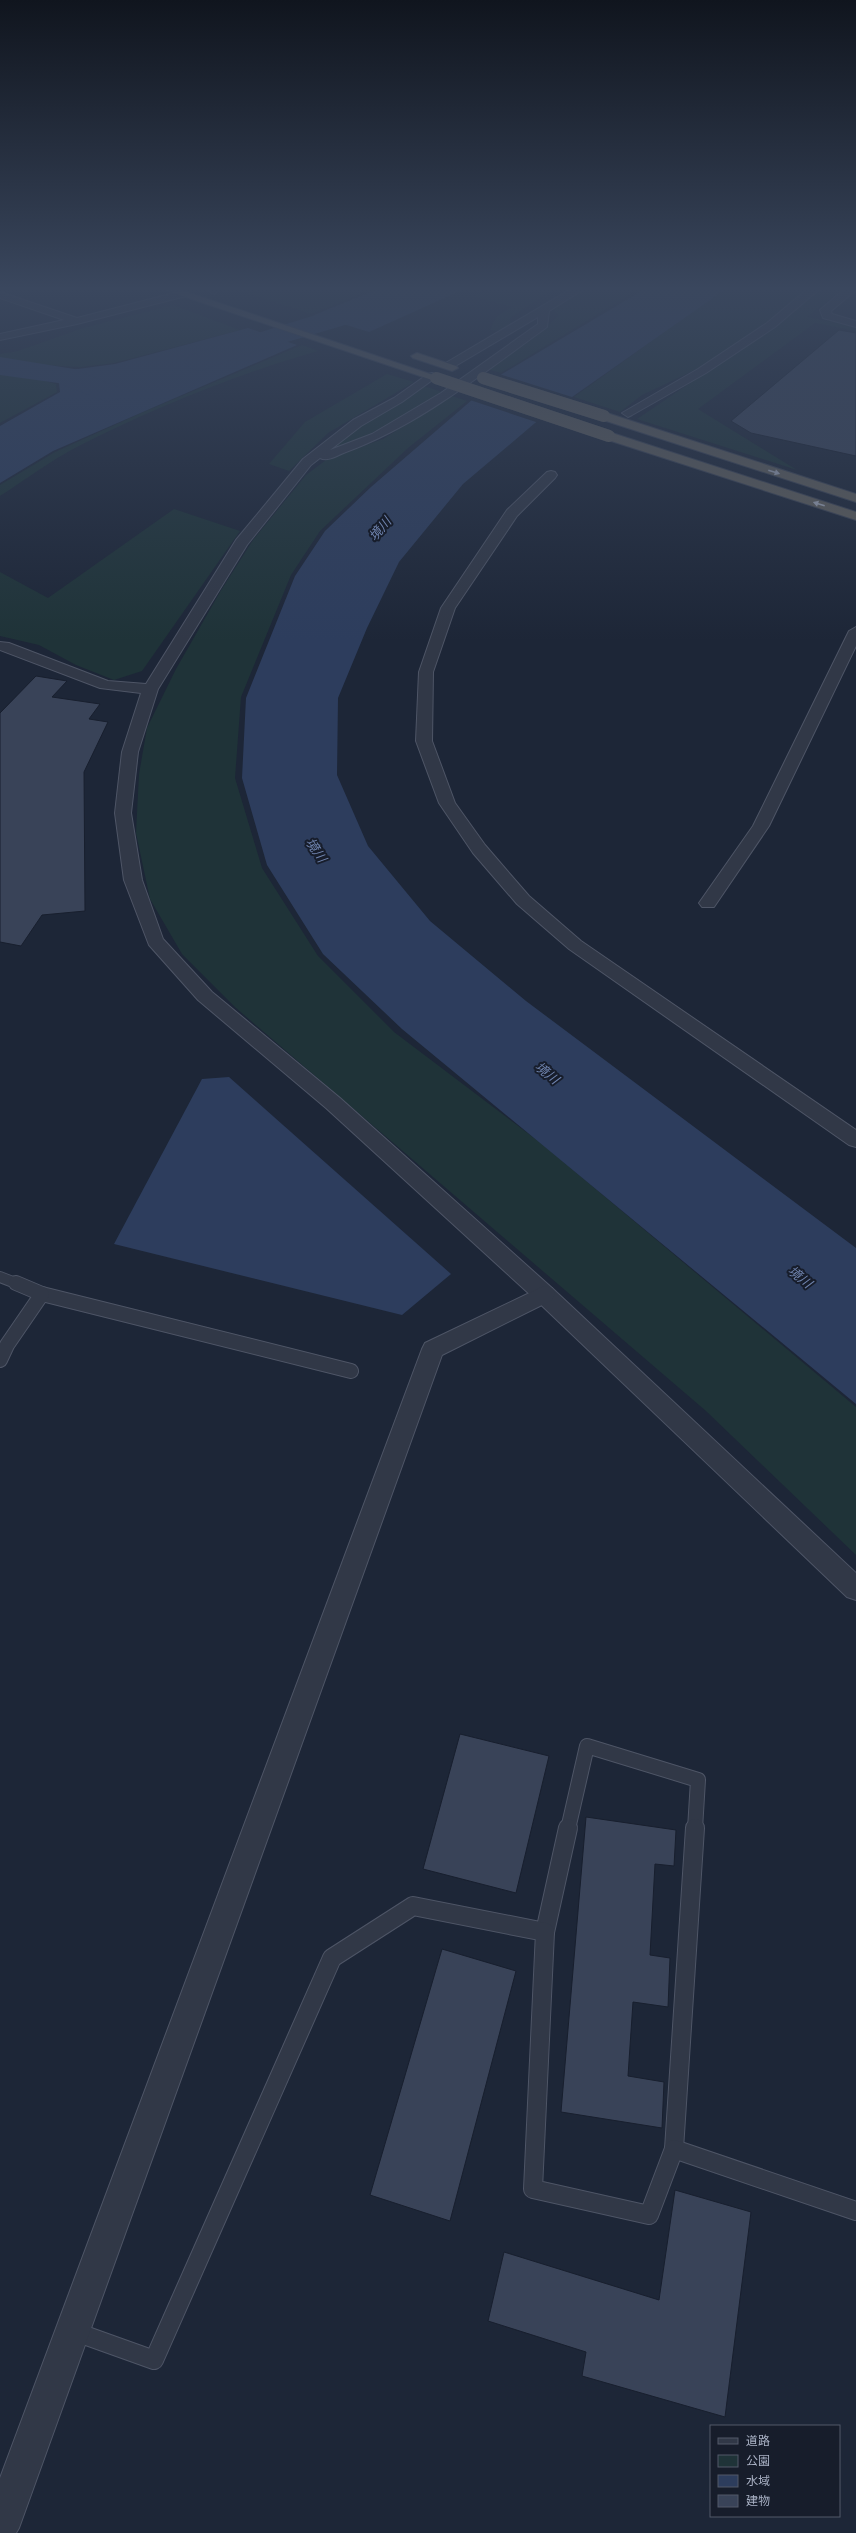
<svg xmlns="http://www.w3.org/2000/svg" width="856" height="2533" font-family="'Space Grotesk','Noto Sans JP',sans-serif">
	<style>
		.green { fill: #1f3338 }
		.water { fill: #2d3d5d }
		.pier { fill: #1d2637 }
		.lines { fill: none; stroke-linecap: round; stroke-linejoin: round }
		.river { fill: #2d3d5d; fill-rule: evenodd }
		.building { fill: #394358; stroke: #181f2e }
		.service-far2-casing { stroke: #4e5566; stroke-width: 12 }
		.service-far1-casing { stroke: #4e5566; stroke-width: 16 }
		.service-casing { stroke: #4e5566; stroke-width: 20 }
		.minor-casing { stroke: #4e5566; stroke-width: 2 }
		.tertiary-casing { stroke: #4e5566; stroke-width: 2 }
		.trunk-casing { stroke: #3b4252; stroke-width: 2 }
		.service-far2 { stroke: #313847; stroke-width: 10 }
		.service-far1 { stroke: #313847; stroke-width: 14 }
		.service { stroke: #313847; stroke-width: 18 }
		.minor { fill: #313847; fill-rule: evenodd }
		.tertiary { fill: #313847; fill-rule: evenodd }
		.trunk { fill: #5e5d5a; fill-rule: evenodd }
		.trunk-bridge-casing { stroke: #3b4252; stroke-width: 12; stroke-linecap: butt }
		.trunk-bridge { stroke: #5e5d5a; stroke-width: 12 }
		.oneway { fill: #9fa5b5 }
		.labels { text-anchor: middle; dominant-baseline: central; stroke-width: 4; stroke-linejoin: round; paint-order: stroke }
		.far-water-label { font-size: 13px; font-style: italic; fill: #7085b0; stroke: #171d2b }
	</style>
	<rect width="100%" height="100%" fill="#1d2637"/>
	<g class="green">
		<path d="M231,286H380L311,314L228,287Z"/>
		<path d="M496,286H558L510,318L511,324L501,331L490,330L496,317L512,307L474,297Z"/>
		<path d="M589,286H644L501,373L487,369L548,326L559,315L551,308Z"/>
		<path d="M733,286H812L766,325L699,368L642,395L620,412L574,397L695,310Z"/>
		<path d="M822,286H846L807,317L856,327V331L815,323L698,409L797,470L637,419L773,327Z"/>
		<path d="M173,305L240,330L114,363L81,367L0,363V354L18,351L83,328Z"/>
		<path d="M302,345L318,351C237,374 152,409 77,447C50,461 25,480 0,496V485L55,452L141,413Z"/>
		<path d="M0,369C20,371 36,379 56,384L57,392L0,423Z"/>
		<path d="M387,374L414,382L328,433L289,471L269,464L305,422Z"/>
		<path d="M424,386L442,392L371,435L333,449L329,447L362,423Z"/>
		<path d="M452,396L467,401L408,448L320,531L291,575L241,697L235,778L262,868L318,956L394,1032L542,1144L856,1407V1555L706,1411L236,1008L182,954L150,899L136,833L139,774L147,728L176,669L220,592L253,540L306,475L326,460L383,439Z"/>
		<path d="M174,509L240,531L142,671L114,680L76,665L39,645L0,636V572L48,598Z"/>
	</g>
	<g class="water">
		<path d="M386,286H471L369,332L314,315Z"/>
		<path d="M650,286H730L535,423L463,484L399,562L367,628L338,698L337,775L368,846L430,921L526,1001L856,1248V1404L402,1029L323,954L267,865L242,778L246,698L295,576L325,531L371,487L502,374Z"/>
		<path d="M248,328L297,345L53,451L0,483V426L60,392L59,383L27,373L37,368L78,369L115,364Z"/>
		<path d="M229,1077L451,1274L402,1315L114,1244L202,1079Z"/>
	</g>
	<path class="pier" d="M499,374L575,398L539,423L470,400Z"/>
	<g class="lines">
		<g class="river">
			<path d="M399,286H436L432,292L362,320L253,352L209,368L199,371L189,368L185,362L189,356C258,331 330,313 399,286Z"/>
			<path d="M0,357L74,369L118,387L122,393L118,399L107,402L58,383L0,375Z"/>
		</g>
	</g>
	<g class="building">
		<path d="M839,330L856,333V456L751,433L731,421Z"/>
		<path d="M36,676L67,681L52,697L100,704L89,719L108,722L84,772L85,911L42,915L21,946L0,942V713Z"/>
		<path d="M460,1734L549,1756L516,1893L423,1869Z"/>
		<path d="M586,1817L676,1830L674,1866L655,1864L650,1955L670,1958L668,2007L633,2002L628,2076L664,2082L662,2128L561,2112Z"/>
		<path d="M442,1949L516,1971L450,2221L370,2195Z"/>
		<path d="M675,2190L751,2212L725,2417L582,2376L586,2352L488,2321L504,2252L659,2300Z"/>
	</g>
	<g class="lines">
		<g class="service-far2-casing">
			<path id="service-far2" d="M0,1277L18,1284"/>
		</g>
		<g class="service-far1-casing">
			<g id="service-far1">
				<path d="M42,1294L351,1371"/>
				<path d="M0,1360L7,1345L42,1294L16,1283"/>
				<path d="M568,1829L587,1746L698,1780L695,1829"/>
			</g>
		</g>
		<g class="service-casing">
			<g id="service">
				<path d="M545,1932L568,1828"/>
				<path d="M674,2149L695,1828"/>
				<path d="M73,2331L154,2360L332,1958L413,1906L545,1932L533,2189L649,2215L674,2149L856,2211"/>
			</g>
		</g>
		<g class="minor-casing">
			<g id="minor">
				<path d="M212,286H223L214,294L209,291Z"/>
				<path d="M576,286H589L549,311L547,327C483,373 420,425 346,452C338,455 328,462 320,458L311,465L247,545L158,689L138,752L131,813L142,880L163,939L212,992L340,1098L552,1288L856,1573V1600L847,1597L536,1300L326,1108L198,1000L149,945L124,880L115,813L122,752L141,693L100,688L0,650V642L9,643L108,681L146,684L236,540L303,459L353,420L394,398L428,374L432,373L438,376L402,402L361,426L330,450L372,434L441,393L538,324V317L452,368H444V364Z"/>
				<path d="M811,286H823L775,327L706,373L632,415L628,417L622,413L698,369L767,323Z"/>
				<path d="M848,286H856V290L831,311L832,314L856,321V327L823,318L820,310Z"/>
				<path d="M182,291L187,294L186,296L77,324L0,340V334L64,320L0,298V292L77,318Z"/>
				<path d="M551,471L555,472L557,475L555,478L517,516L455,608L433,672L432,741L455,803L485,845L529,896L581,941L856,1130V1147L849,1145L569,949L517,904L473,853L439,803L416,741L419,672L441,608L507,510L547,472Z"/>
				<path d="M856,627V646L769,826L714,907H702L699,903L753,826L849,631Z"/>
			</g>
		</g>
		<g class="tertiary-casing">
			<path id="tertiary" d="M544,1286L552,1288L555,1294L552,1300L442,1355L19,2528L16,2533H0V2478L422,1349L425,1343Z"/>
		</g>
		<g class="trunk-casing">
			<g id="trunk">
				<path d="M153,286H169L442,378L436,381L432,380Z"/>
				<path d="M417,353L456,366L458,368L452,371L413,358L411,356Z"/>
				<path d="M604,412L856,494V502L600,419V413Z"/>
				<path d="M609,432L856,512V520L605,439L603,436Z"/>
			</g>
		</g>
		<use href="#service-far2" class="service-far2"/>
		<use href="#service-far1" class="service-far1"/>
		<use href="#service" class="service"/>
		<use href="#minor" class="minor"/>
		<use href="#tertiary" class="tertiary"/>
		<use href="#trunk" class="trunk"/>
		<g class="trunk-bridge-casing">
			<g id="trunk-bridge">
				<path d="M436,378L609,436"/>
				<path d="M483,378L604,416"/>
			</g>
		</g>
		<use href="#trunk-bridge" class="trunk-bridge"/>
	</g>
	<defs><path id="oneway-solid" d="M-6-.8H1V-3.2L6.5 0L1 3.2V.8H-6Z"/></defs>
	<g class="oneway">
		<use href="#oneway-solid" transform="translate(774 472) rotate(18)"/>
		<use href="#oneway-solid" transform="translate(819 504) rotate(-162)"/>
	</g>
	<linearGradient id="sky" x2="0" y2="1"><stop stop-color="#10151e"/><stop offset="0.45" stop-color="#3a475e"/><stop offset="1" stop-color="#3a475e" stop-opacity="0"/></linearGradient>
	<rect width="856" height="641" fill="url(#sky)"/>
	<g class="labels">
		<g class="far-water-label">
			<text transform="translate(380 529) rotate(-50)">境川</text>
			<text transform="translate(316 850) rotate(56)">境川</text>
			<text transform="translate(547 1073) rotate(39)">境川</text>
			<text transform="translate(800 1277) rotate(39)">境川</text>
		</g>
	</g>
	<rect x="710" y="2425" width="130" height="92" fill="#171d2b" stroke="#525969"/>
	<rect x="718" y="2438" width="20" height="6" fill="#313847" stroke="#525969"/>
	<text x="746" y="2445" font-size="12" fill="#aab2c5">道路</text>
	<rect x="718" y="2455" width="20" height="12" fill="#1f3338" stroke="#525969"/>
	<text x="746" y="2465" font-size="12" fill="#aab2c5">公園</text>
	<rect x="718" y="2475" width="20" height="12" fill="#2d3d5d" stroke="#525969"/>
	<text x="746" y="2485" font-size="12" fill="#aab2c5">水域</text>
	<rect x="718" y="2495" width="20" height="12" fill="#394358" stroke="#525969"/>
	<text x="746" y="2505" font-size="12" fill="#aab2c5">建物</text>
</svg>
